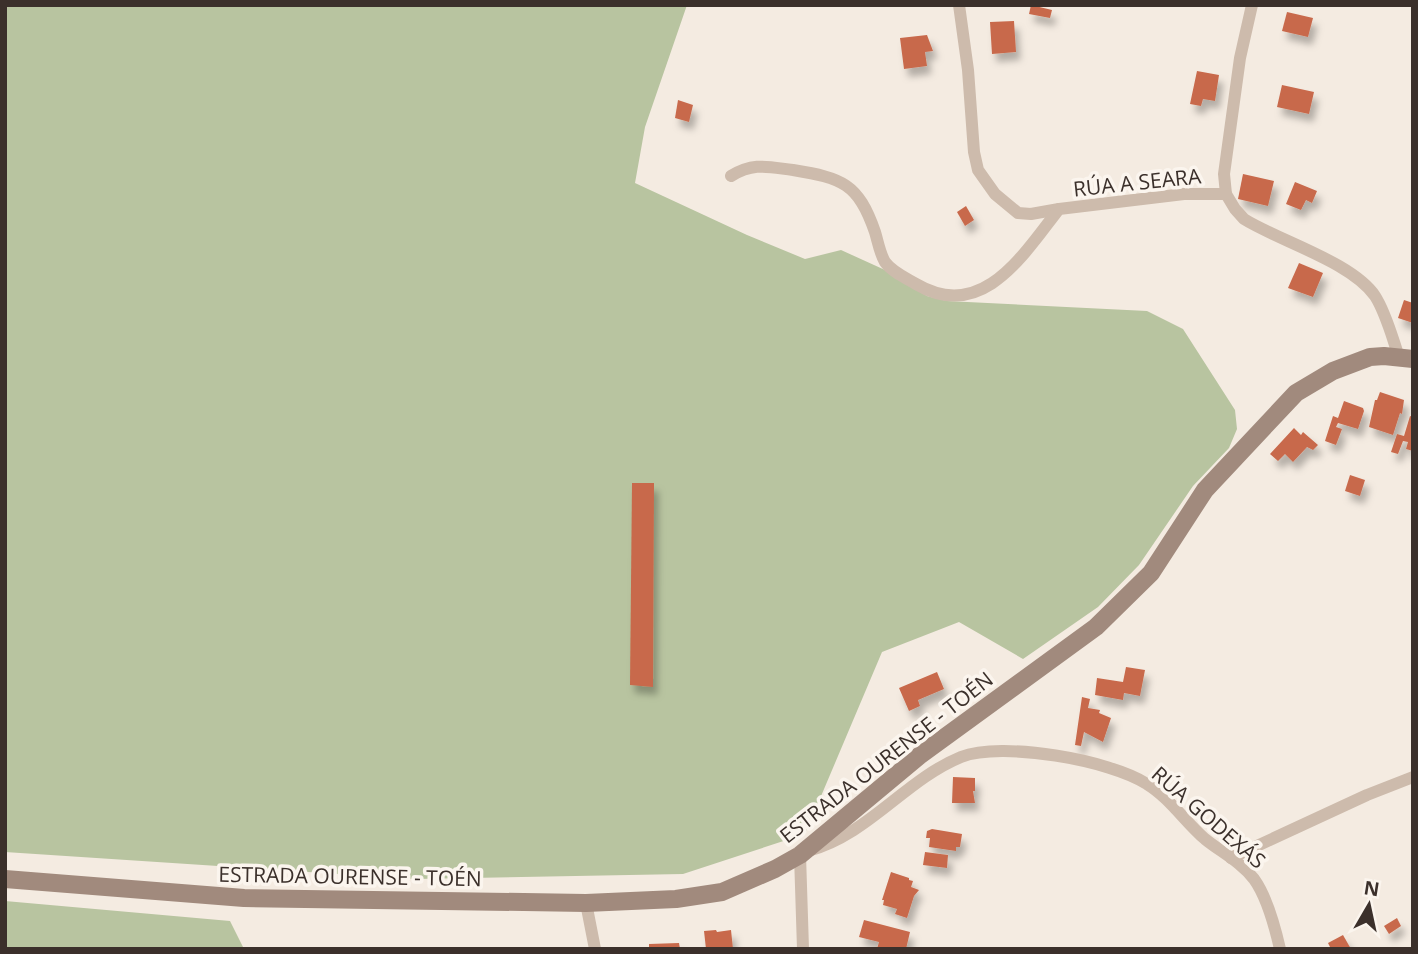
<svg xmlns="http://www.w3.org/2000/svg" width="1418" height="954" font-family="'Open Sans',sans-serif">
	<style>
		.green { fill: #b8c4a0 }
		.building { fill: #c8694b; filter: url(#shadow) }
		.lines { fill: none; stroke-linecap: round; stroke-linejoin: round }
		.street { stroke: #cdbbac; stroke-width: 12 }
		.secondary { stroke: #a18a7d; stroke-width: 18 }
		.labels { text-anchor: middle; dominant-baseline: central; stroke-width: 7; stroke-linejoin: round; paint-order: stroke }
		.street-label { font-size: 21px; fill: #3b302b; stroke: #fbf5ee }
	</style>
	<defs>
		<filter id="shadow"><feDropShadow dx="4.5" dy="8" stdDeviation="3.5" flood-color="#0004"/></filter>
	</defs>
	<rect width="100%" height="100%" fill="#f4ebe1"/>
	<g class="green">
		<path d="M5,5H687L645,127L635,183L747,235L805,259L841,250L885,270L927,296L947,301L1147,311L1183,329L1235,410L1237,429L1229,448L1193,486L1139,565L1098,607L1023,659L959,622L882,652L805,834L683,874L415,879L5,852Z"/>
		<path d="M5,901L230,921L244,949H5Z"/>
	</g>
	<g class="building">
		<path d="M1031,5L1052,10L1050,18L1029,14Z"/>
		<path d="M1287,12L1313,18L1308,37L1282,31Z"/>
		<path d="M1014,21L1016,52L992,54L990,22Z"/>
		<path d="M927,35L933,51L925,52L927,66L904,69L900,38Z"/>
		<path d="M1197,71L1219,75L1215,101L1203,99L1201,106L1190,104Z"/>
		<path d="M1282,85L1314,92L1309,114L1277,107Z"/>
		<path d="M678,100L693,105L689,122L675,118Z"/>
		<path d="M1243,174L1274,181L1268,206L1238,199Z"/>
		<path d="M1295,182L1317,191L1312,203L1306,200L1301,210L1286,204Z"/>
		<path d="M966,206L974,220L965,226L957,212Z"/>
		<path d="M1299,263L1323,273L1313,297L1288,288Z"/>
		<path d="M1404,300L1413,303V323L1398,318Z"/>
		<path d="M1380,392L1404,400L1402,414L1400,413L1393,435L1369,427L1375,400H1377Z"/>
		<path d="M1344,401L1363,408L1364,411L1358,429L1338,423L1336,427L1342,429L1336,445L1325,441L1333,416L1338,418Z"/>
		<path d="M1410,416L1413,417V451L1406,449L1408,442L1403,441L1398,454L1391,452L1397,434L1404,436Z"/>
		<path d="M1294,428L1301,435L1303,432L1318,445L1313,450L1307,447L1293,462L1285,454L1278,461L1270,454Z"/>
		<path d="M1350,475L1365,480L1360,496L1345,491Z"/>
		<path d="M632,483H654L653,687L630,685Z"/>
		<path d="M1126,667L1145,670L1140,696L1124,693L1123,700L1095,695L1097,678L1123,682Z"/>
		<path d="M937,672L944,689L918,700L920,706L909,711L899,688Z"/>
		<path d="M1082,697L1090,699L1088,708L1100,710L1099,713L1111,718L1103,742L1084,732L1081,746L1075,745Z"/>
		<path d="M953,777L975,778V791H973L975,803H952Z"/>
		<path d="M932,829L962,834L960,847H956V851L929,847L930,838H926L927,831Z"/>
		<path d="M925,852L948,855L947,868L923,865Z"/>
		<path d="M891,872L909,878V880L913,881L911,887L919,890L914,896L907,918L895,914L897,909L883,905L884,900H882Z"/>
		<path d="M1397,918L1401,926L1389,934L1384,926Z"/>
		<path d="M864,920L910,932L906,949H877L879,942L859,937Z"/>
		<path d="M716,930L717,932L731,930L733,949H706L704,931Z"/>
		<path d="M1343,935L1351,949H1331L1328,943Z"/>
		<path d="M679,943L680,949H649V944Z"/>
	</g>
	<g class="lines">
		<g class="street">
			<path d="M959,5L968,70L974,152L978,170L995,194L1018,213L1031,214L1059,209"/>
			<path d="M1252,5L1240,58L1224,174L1226,194L1235,209L1244,219C1279,241 1352,262 1375,296C1386,313 1392,337 1399,357"/>
			<path d="M731,176C754,162 768,167 793,170C842,178 858,183 875,232C878,242 880,254 885,262C892,272 906,278 916,284C982,323 1023,255 1059,209L1184,194H1226"/>
			<path d="M808,851C868,835 905,780 961,757C1002,741 1110,760 1147,784C1170,798 1185,822 1205,839C1221,852 1241,862 1254,879C1267,897 1275,927 1280,949"/>
			<path d="M800,855L803,949"/>
			<path d="M1231,858L1367,795L1413,777"/>
			<path d="M586,903L595,949"/>
		</g>
		<path class="secondary" d="M5,879L244,898L586,903L676,899L722,892L775,869L800,855L919,756L1096,627L1151,573L1205,490L1296,393L1333,371L1370,357L1384,356L1413,359"/>
	</g>
	<g class="labels">
		<g class="street-label">
			<text transform="translate(1137 182) rotate(-6)">RÚA A SEARA</text>
			<text transform="translate(886 757) rotate(-38)">ESTRADA OURENSE - TOÉN</text>
			<text transform="translate(1209 817) rotate(41)">RÚA GODEXÁS</text>
			<text transform="translate(350 876) rotate(1)">ESTRADA OURENSE - TOÉN</text>
		</g>
	</g>
	<rect width="1418" height="954" fill="none" stroke="#3b302b" stroke-width="14"/>
	<g transform="translate(1369 905) rotate(9)" stroke="#fbf5ee" stroke-width="5" paint-order="stroke">
	<path d="M0-5L12 26L0 18L-12 26Z" fill="#3b302b"/>
	<text y="-10" font-size="19" font-weight="bold" text-anchor="middle" fill="#3b302b">N</text>
	</g>
</svg>
